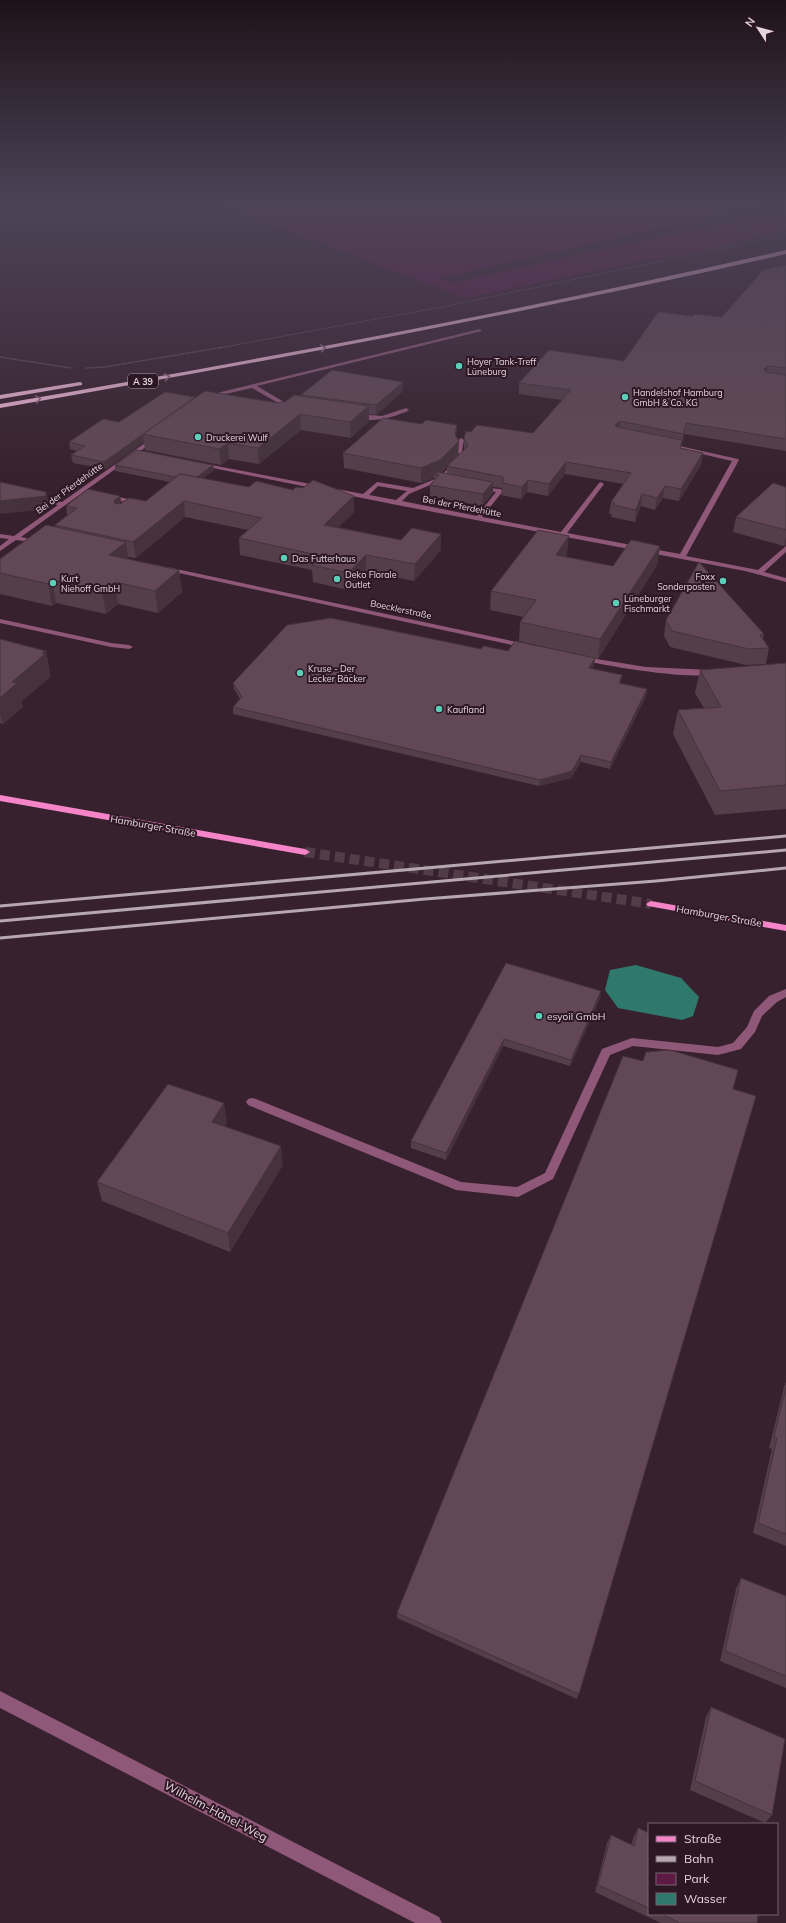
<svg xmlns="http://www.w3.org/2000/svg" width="786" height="1923" font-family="Mulish,sans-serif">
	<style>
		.green { fill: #5d1a45 }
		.water { fill: #2f796c }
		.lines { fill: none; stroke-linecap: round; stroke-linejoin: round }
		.major-tunnel { stroke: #513c48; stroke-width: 10; stroke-dasharray: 10 5; stroke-linecap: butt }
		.path-far1 { stroke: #6e5a66; stroke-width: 1; stroke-dasharray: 1.5 1; stroke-linecap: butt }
		.path { stroke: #6e5a66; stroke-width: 1.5; stroke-dasharray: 1.5 1; stroke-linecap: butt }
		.minor { fill: #8f5878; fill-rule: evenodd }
		.major { fill: #f584c8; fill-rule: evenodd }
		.highway { fill: #f0b8d7; fill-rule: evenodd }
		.rail { stroke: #b7a7b0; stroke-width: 3 }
		.wall { fill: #543e4a; fill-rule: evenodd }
		.shaded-wall { fill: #45323c }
		.building { fill: #624856; stroke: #45323c }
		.oneway { stroke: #8e687e }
		.poi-dot { fill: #5cceba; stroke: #2d1724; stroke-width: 1.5 }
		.labels { text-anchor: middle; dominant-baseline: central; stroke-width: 4; stroke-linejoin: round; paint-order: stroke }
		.far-poi-label { font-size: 9px; fill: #e4d5dd; stroke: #2d1724; text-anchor: start }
		.shield { fill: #2d1724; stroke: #ad9ca6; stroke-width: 1 }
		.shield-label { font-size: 9px; font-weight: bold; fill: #e4d5dd }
		.far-street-label { font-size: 9px; fill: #e4d5dd; stroke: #2d1724 }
		.street-label { font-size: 10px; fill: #e4d5dd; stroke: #2d1724 }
		.poi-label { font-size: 10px; fill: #e4d5dd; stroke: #2d1724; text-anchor: start }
		.near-street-label { font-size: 12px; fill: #e4d5dd; stroke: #2d1724 }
	</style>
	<rect width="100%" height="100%" fill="#37212e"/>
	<path class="green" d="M224,206H759L440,278L453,283L786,209V230L680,256L647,260L465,298Z"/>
	<path class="water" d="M636,965L681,978L699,997L693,1016L682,1020L618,1008L605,990L610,970Z"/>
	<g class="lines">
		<path class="major-tunnel" d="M305,852L651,904"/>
		<g class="path-far1">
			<path d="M695,206L770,238"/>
			<path d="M775,237L786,234"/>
			<path d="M219,348L447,306L766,239"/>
		</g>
		<g class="path">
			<path d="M0,357L71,368"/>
			<path d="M86,368L105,367L224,347"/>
		</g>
		<g class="minor">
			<path d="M480,329L482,331L257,386L284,402L294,405V407L280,404L252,388L225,394L211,400L206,399L221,392Z"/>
			<path d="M406,408L409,410L408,411C394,417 368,425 354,416L357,414L382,416Z"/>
			<path d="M152,438L157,439L21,537L41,541V543L16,540L0,551V546L9,539L0,538V534L14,536L58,505L33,499V497L62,502Z"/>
			<path d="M461,438L464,440L462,450L466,456L465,457L444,479L409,494L402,501L477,516L496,492L477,489V487L500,489L503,491L482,517L561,532L599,483L601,482L604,484L567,533L680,554L732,461L672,447L675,445L738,459L739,460L686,556L758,570L786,546V552L764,572L786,578V582L745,571L397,505L198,465L201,463L363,494L377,482L413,488L440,477L460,456L456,450L458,440ZM378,486L407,491L396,500L369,495Z"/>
			<path d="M108,495L139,501L142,503L139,505L106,498L105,497Z"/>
			<path d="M167,567L526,644L530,646L526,648L165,570V568Z"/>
			<path d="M0,619L111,643L129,645L133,647L129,649L111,647L0,623Z"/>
			<path d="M578,656L646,667L712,670L716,672C704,683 601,665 581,660H578Z"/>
			<path d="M786,989V997L777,1002L762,1016L755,1032L741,1049L718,1055L633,1046L610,1055L553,1179L518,1197L456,1190L248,1105L246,1102L248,1099L252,1098L256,1099L461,1182L517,1187L545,1173L602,1049L632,1038L718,1047L733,1043L747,1027L754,1011L769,996Z"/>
			<path d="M0,1691L439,1917L442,1923H415L0,1708Z"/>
		</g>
		<g class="major">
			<path d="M0,795L305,849L310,852L305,855L0,801Z"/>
			<path d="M651,901L786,925V931L648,906L646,904Z"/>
		</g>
		<g class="highway">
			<path d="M786,250V254C526,313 263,362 0,408V404C263,359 526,310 786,250Z"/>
			<path d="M80,382L82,383V385L0,399V395Z"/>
		</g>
		<g class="rail">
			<path d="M0,906L786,836"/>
			<path d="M0,921L786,850"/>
			<path d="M0,938L425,899L656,881L786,868"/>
		</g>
	</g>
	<g class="wall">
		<path d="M786,265V451L684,434L681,448L701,465L679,501L663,498L655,510L641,506L635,522L611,517L612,514H609L611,502L624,484L565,474L548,496L527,492L521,499L501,495L502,488L493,487V493L482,506L430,496V485L434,481V478L421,483L344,468L343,453L422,424L457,437L459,441L458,455L464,450V438L471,432L533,433L562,400L519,394V383L624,361L693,316L722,317ZM447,467V474L442,473Z"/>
		<path d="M403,382L402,392L376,415L369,414V421L351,438L301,430L259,464L229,459L221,465L145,450L144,442L106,469L73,463L71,455L77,451L70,449L69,442L119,422L195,397L278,403L285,402L301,396V395Z"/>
		<path d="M115,465L214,470L203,478L354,512L338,527L401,540L441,534V550L414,581L366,571L348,590L313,582L312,570L240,555L239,538L248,530L185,517L136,558L128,557V559L179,570L182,592L158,613L118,604L106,614L56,603L52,606L0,594V559L55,527V525L67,515L66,506L120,496L121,504L146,501L170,482L115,471Z"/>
		<path d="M786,487V545L784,546L733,532L736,517Z"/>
		<path d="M660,546L657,565L598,659L519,641L520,622L523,617L490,610L491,591L567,555L566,557L613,566Z"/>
		<path d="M666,620L764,634L763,639L769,648L766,664L746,665L670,647L664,636Z"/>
		<path d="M0,639L46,651L50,674V677L21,702L23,707L3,724L0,723Z"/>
		<path d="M481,649L508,651L594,665L592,669L622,675L620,684L647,689L646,696L610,769L581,762L571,778L539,786L233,714V707L240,699L234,689L233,683Z"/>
		<path d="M786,664V809L715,815L673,734L678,710L704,708L695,693L700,670Z"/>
		<path d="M506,963L600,998L570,1066L503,1046L446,1160L411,1148V1141Z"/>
		<path d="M733,1089L756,1096L577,1699L397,1618V1613Z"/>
		<path d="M227,1122L225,1126L283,1165L230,1252L102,1201L97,1182Z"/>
		<path d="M786,1382V1546L753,1533L772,1449L769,1448L784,1387Z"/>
		<path d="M741,1578L786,1596V1688L720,1661L736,1589Z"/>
		<path d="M711,1707L772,1815L765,1823L690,1790L706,1717Z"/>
		<path d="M638,1828L649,1833V1914H758L757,1923H661L595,1892L607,1843L611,1835L631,1845L634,1836Z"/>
	</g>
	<g class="shaded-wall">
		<path d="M768,366L766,377L764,369Z"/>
		<path d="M403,382L402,392L376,415V405Z"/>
		<path d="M369,406V421L351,438L350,422Z"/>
		<path d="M300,414L301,430L259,464L258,448Z"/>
		<path d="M620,421L618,433L615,425Z"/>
		<path d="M457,425L456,440L459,441L458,456L439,476L434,474V478L421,483V468L455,435Z"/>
		<path d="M143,435L144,442L106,469L104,462Z"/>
		<path d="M228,443L229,459L221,465L219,449Z"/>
		<path d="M703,453L701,465L679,501L681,489Z"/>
		<path d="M566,462L565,474L548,496L549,484Z"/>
		<path d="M213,465L214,470L193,486L192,481Z"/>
		<path d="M528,480L527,492L521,499L522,487Z"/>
		<path d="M493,482V493L482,506L483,494Z"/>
		<path d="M665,486L663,498L655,510L657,498Z"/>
		<path d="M46,492L49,505L48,509L0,514V501Z"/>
		<path d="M642,494L641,506L635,522L636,510Z"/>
		<path d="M120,496L123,512L116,517L114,501Z"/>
		<path d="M354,496V512L325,541L324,525Z"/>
		<path d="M184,501L185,517L136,558L133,542Z"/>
		<path d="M441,534V550L414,581L415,564Z"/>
		<path d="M569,536L567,555L554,573L556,555Z"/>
		<path d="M786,536V545L784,546Z"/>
		<path d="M126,542L129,564L109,555Z"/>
		<path d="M660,546L657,565L598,659L600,639Z"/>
		<path d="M366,555V571L348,590V573Z"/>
		<path d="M179,570L182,592L158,613L155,591Z"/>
		<path d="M52,580L56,603L52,606L48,584Z"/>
		<path d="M115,582L118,604L106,614L102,592Z"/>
		<path d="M46,651L50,674V677L21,702L23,707L3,724L0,714V698L12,682Z"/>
		<path d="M595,658L594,665L588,674L589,668Z"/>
		<path d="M622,675L621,681L618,690L619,683Z"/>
		<path d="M647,689L646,696L610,769L611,762Z"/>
		<path d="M581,755V762L571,778L539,786L540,780Z"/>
		<path d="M601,991L600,998L570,1066L571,1060Z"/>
		<path d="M504,1039L503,1046L446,1160V1153Z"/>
		<path d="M224,1103L227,1122L215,1141L212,1122Z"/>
		<path d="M281,1146L283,1165L230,1252L228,1233Z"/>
	</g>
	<g class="building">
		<path d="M786,265V368L768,366L764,369L766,372L786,375V439L686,423L683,434L620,421L615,425L617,427L682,440L680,448L703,453L681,489L665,486L657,498L642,494L636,510L613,505L615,503L611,502L631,473L566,462L549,484L528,480L522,487L502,483L504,480L503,477L447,466L468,446L464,438L466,431L471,432L477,425L533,433L571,390L519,383L549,350L624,361L658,312L693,316L695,314L722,317L763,270Z"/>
		<path d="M332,370L403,382L376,405L301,395Z"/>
		<path d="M205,391L278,403L280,402H285L294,395L369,406L350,422L300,414L258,448L228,443L219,449L143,434Z"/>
		<path d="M165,392L195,397L104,462L71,455L85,446L69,442L103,419L119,422Z"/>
		<path d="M383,418L422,424L426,420L457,425L455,435L459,441L440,460L421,468L343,453Z"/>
		<path d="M137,450L213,465L197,477L180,474L176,477L115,465Z"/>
		<path d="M438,472L493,482L483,494L430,485L439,475L434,474Z"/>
		<path d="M180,474L249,487L256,481L293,490L296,487L303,488L313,480L354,496L324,525L401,540L412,528L441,534L415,564L366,555L348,573L312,565L322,556L239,538L262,518L184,501L133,542L55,525L77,508L66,506L88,489L120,496L114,501V503L120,504L129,498L146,501Z"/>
		<path d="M0,482L46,492V496L0,501Z"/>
		<path d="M773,483L786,487V530L736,517Z"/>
		<path d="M46,525L126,542L109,555L179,570L155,591L115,582L102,592L52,580L48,584L0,573V559Z"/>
		<path d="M538,530L569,536L556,555L613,566L631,540L660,546L600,639L520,622L536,600L491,591Z"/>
		<path d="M699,562L764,634L760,635L769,648L749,649L672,631L666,620Z"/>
		<path d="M331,618L481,649L484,646L508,651L515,641L595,658L589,668L622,675L619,683L647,689L611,762L581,755L572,771L540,780L233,707L242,697L233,683L287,625Z"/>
		<path d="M0,639L46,651L42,653L45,654L12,682L17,683L0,698Z"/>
		<path d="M786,663V785L720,791L678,710L721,707L700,670Z"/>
		<path d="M506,963L601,991L571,1060L504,1039L446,1153L411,1141Z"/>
		<path d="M670,1050L738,1070L733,1089L756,1096L579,1694L397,1613L623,1056L643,1061L646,1052Z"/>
		<path d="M168,1084L224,1103L212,1122L281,1146L228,1233L97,1182Z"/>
		<path d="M786,1387V1534L758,1523L777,1438L774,1437Z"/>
		<path d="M741,1578L786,1596V1676L725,1651Z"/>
		<path d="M711,1707L785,1739L772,1815L695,1781Z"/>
		<path d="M638,1828L649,1833V1908L598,1885L611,1835L634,1846Z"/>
		<path d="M662,1914H758L757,1923H678V1922Z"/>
	</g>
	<defs><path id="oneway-chevron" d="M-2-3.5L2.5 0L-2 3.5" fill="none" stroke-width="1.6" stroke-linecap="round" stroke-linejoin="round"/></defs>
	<g class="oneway">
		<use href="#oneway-chevron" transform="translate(323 348) rotate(-11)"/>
		<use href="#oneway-chevron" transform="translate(167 377) rotate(-10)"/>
		<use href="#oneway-chevron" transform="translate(38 399) rotate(-10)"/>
	</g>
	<linearGradient id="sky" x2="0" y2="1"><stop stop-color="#1e1219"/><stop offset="0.43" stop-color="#4d4357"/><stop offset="1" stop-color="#4d4357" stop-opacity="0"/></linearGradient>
	<rect width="786" height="475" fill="url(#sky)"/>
	<g class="poi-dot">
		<circle cx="459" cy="366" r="4"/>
		<circle cx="625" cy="397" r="4"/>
		<circle cx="198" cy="437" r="4"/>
		<circle cx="284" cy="558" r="4"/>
		<circle cx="337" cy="579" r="4"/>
		<circle cx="723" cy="581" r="4"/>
		<circle cx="53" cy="583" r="4"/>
		<circle cx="616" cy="603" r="4"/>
		<circle cx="300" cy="673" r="4"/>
		<circle cx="439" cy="709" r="4"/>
		<circle cx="539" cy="1016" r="4"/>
	</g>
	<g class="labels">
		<g class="far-poi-label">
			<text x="467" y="361">Hoyer Tank-Treff<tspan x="467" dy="10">Lüneburg</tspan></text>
			<text x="633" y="392">Handelshof Hamburg<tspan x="633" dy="10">GmbH &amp; Co. KG</tspan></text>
			<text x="206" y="437">Druckerei Wulf</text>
			<text x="292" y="558">Das Futterhaus</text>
			<text x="345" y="574">Deko Florale<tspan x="345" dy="10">Outlet</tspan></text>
			<text x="715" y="576" text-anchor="end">Foxx<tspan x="715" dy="10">Sonderposten</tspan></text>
			<text x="61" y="578">Kurt<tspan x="61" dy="10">Niehoff GmbH</tspan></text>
			<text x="624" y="598">Lüneburger<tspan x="624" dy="10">Fischmarkt</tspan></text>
			<text x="308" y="668">Kruse - Der<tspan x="308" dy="10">Lecker Bäcker</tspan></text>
			<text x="447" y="709">Kaufland</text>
		</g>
		<rect class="shield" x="128" y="374" width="30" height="14" rx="3"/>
		<g class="shield-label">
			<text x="143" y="381">A 39</text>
		</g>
		<g class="far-street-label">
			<text transform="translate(69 488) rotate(-36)">Bei der Pferdehütte</text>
			<text transform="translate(462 506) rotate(11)">Bei der Pferdehütte</text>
			<text transform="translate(401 609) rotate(12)">Boecklerstraße</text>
		</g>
		<g class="street-label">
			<text transform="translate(153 826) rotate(10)">Hamburger Straße</text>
			<text transform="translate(719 916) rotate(10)">Hamburger Straße</text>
		</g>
		<g class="poi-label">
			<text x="547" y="1016">esyoil GmbH</text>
		</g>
		<g class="near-street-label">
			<text transform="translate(216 1811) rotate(28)">Wilhelm-Hänel-Weg</text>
		</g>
	</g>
	<rect x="648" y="1823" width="130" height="92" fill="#2d1724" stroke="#76636e"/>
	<rect x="656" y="1836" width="20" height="6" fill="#f584c8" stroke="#76636e"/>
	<text x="684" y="1843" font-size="12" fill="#e4d5dd">Straße</text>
	<rect x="656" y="1856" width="20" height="6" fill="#b7a7b0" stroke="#76636e"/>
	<text x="684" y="1863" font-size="12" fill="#e4d5dd">Bahn</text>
	<rect x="656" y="1873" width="20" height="12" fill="#5d1a45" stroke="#76636e"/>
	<text x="684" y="1883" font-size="12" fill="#e4d5dd">Park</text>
	<rect x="656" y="1893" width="20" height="12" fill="#2f796c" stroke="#76636e"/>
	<text x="684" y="1903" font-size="12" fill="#e4d5dd">Wasser</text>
	<g transform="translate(758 28) rotate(306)" stroke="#2d1724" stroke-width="3" paint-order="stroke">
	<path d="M0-3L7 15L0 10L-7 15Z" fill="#e4d5dd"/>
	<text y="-6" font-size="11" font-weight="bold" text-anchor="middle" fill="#e4d5dd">N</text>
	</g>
</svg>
